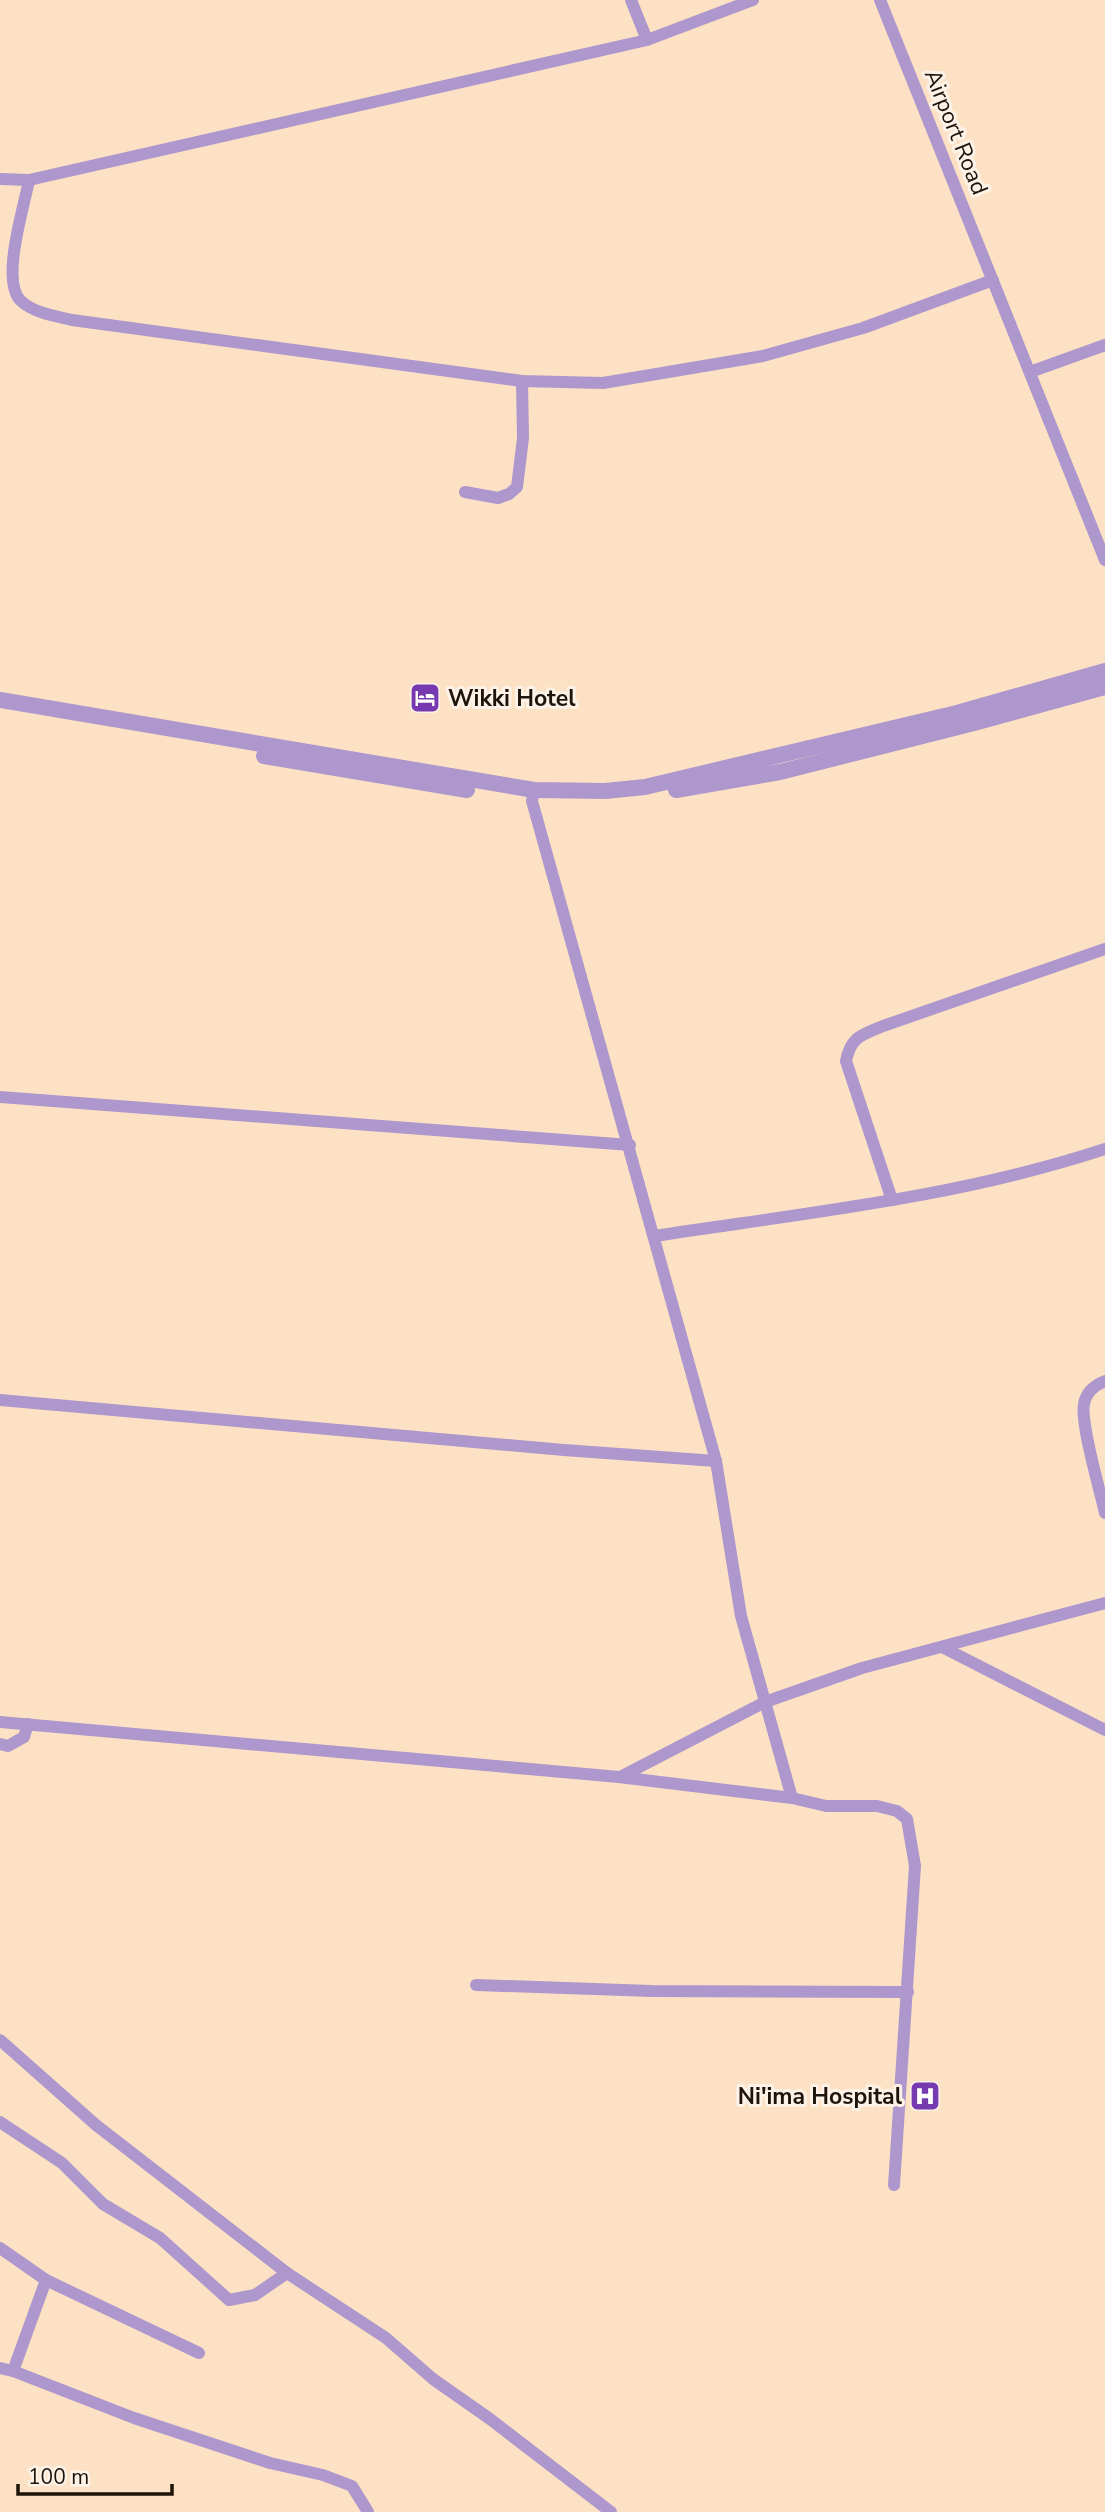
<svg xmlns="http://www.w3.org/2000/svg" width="1105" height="2512" font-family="'Nunito Sans',sans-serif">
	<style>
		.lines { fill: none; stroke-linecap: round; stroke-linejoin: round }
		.minor { stroke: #ae97cc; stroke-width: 12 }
		.tertiary { stroke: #ae97cc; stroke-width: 16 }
		.labels { text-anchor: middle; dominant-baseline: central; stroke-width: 6; stroke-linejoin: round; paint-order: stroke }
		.street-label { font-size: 23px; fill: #1e140a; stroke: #fdf2e7 }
		.poi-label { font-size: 23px; font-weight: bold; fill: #1e140a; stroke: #fdf2e7; text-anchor: start }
	</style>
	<rect width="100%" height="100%" fill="#fde1c5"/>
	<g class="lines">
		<g class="minor">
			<path d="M631,0L647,40"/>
			<path d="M880,0L1105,560"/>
			<path d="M0,179L29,180L647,40L753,0"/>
			<path d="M29,180C24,208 0,281 21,301C34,313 55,316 72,320L522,381L603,383L763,356L863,328L993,280"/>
			<path d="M1030,372L1105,345"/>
			<path d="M465,492L498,498L509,494L517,487L523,438L522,381"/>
			<path d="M534,790L532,801L716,1461L741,1616L792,1798"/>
			<path d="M0,1097L630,1145"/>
			<path d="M892,1200L846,1061C851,1037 861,1035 883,1026L1105,949"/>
			<path d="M654,1236C805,1213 960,1197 1105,1149"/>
			<path d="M1105,1381C1095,1385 1086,1392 1084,1404C1080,1423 1100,1490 1105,1513"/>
			<path d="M0,1400L564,1450L716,1461"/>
			<path d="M942,1647L1105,1730"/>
			<path d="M0,1722L619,1777L792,1798L826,1806H877L897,1811L907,1819L915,1866L894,2185"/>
			<path d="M0,1744L8,1746L24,1737L28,1724"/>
			<path d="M620,1777L765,1702L862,1668L1105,1603"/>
			<path d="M476,1985L651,1991L908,1992"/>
			<path d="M0,2040L96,2125L287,2273L386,2338L433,2379L490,2419L611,2512"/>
			<path d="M0,2122L62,2163L103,2204L160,2238L229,2300L255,2295L287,2273"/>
			<path d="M0,2248L46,2280L199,2353"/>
			<path d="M0,2368L13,2371L46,2280"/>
			<path d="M13,2371L134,2418L270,2463L323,2475L352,2486L368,2512"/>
		</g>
		<g class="tertiary">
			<path d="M0,700L534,790L605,791L645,787L957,713L1105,671"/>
			<path d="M264,756L467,790"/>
			<path d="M676,790L780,772L974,723L1105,687"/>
		</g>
	</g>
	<defs>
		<g id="hotel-square" transform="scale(1.575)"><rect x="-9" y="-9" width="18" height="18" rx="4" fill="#7739af" stroke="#fdf2e7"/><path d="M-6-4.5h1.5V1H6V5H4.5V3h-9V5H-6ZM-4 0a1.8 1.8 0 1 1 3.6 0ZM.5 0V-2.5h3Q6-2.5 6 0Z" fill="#fff"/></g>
		<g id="hospital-square" transform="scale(1.575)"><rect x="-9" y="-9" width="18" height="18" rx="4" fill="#7739af" stroke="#fdf2e7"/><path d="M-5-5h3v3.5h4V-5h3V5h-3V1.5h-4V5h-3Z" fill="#fff"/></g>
	</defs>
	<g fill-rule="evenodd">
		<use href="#hotel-square" x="425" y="698"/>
		<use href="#hospital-square" x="925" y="2096"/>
	</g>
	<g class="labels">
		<g class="street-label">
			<text transform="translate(956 132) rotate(68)">Airport Road</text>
		</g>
		<g class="poi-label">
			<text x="448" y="698">Wikki Hotel</text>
			<text x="902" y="2096" text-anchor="end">Ni'ima Hospital</text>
		</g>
	</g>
	<path d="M18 2484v10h154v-10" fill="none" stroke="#1e140a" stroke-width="3.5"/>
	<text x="28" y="2484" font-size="21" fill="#1e140a" stroke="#fdf2e7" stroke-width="5" paint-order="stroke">100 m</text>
</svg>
